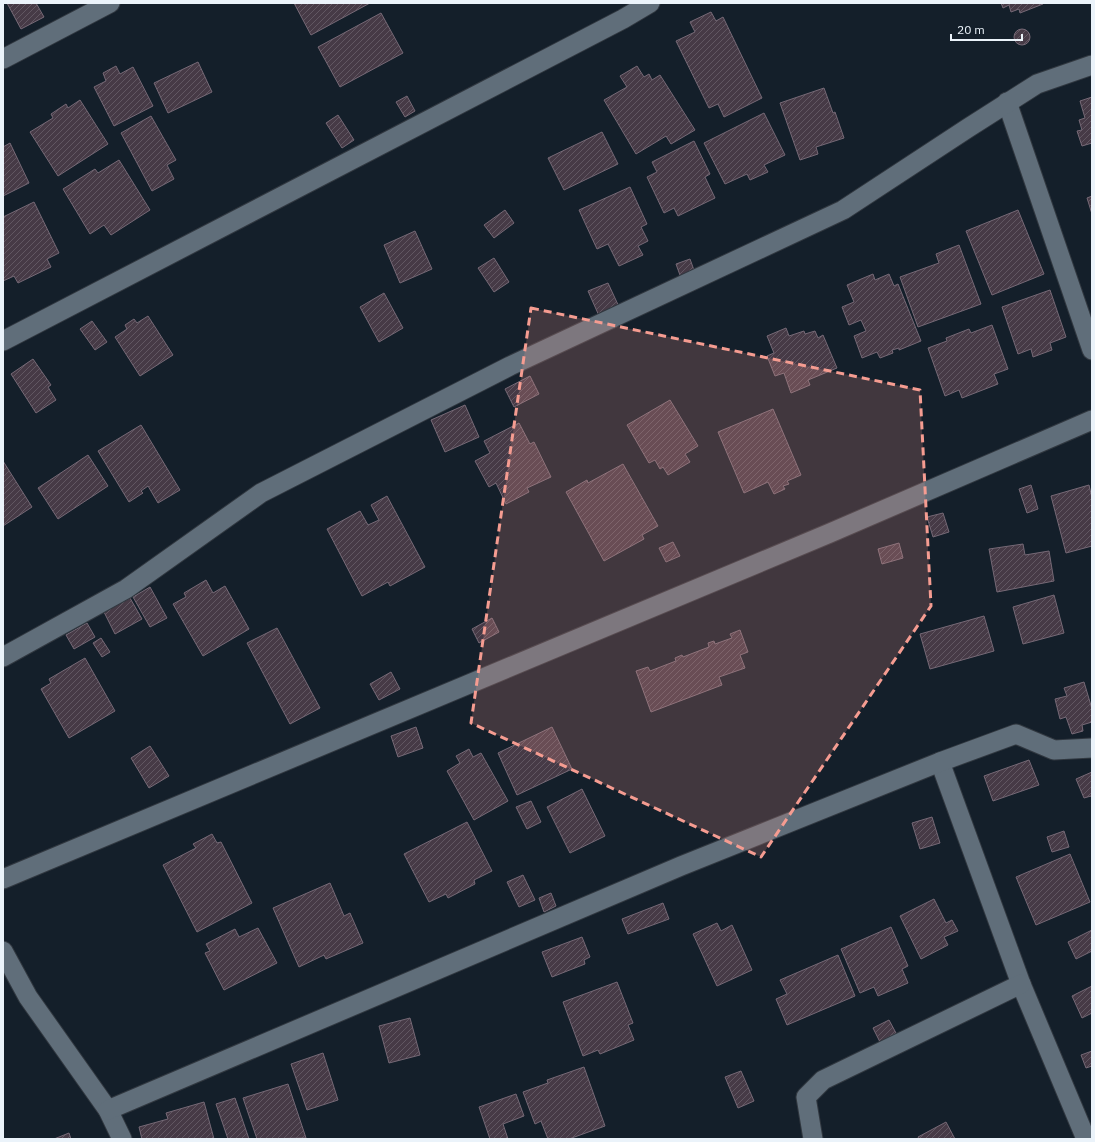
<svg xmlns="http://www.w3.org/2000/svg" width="1095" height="1142" font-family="'IBM Plex Sans',sans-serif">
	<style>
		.building { fill: url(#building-hatch); stroke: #766976 }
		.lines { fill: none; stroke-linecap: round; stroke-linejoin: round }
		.street-casing { stroke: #313840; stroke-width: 21 }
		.street { stroke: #606e7a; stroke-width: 19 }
		.marked { fill: #f59c91; fill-opacity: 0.2; stroke: #f59c91; stroke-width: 3; stroke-dasharray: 8 5; stroke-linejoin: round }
	</style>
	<defs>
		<pattern id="building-hatch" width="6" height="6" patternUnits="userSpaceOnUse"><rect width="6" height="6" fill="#463a46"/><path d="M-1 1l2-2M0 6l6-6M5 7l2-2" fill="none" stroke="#615762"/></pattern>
	</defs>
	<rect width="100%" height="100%" fill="#141f2a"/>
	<g class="building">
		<path d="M7,3H36L44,17L21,29Z"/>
		<path d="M294,3H370L311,35Z"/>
		<path d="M1001,3H1043V4L1020,13L1019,9L1011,12L1009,5L1003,8Z"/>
		<path d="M711,12L716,21L723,17L762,98L724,117L718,104L709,108L676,41L695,32L690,22Z"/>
		<path d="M381,13L403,53L340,87L318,47Z"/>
		<circle cx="1022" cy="37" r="8"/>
		<path d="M198,62L212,92L168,113L154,83Z"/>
		<path d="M116,66L120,74L133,67L153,106L114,126L94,87L106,81L103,73Z"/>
		<path d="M637,66L644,77L649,74L652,80L660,75L695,130L671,144L666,136L636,154L604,100L627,87L620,76Z"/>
		<path d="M824,88L833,113L835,112L844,138L816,147L818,154L800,160L780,103Z"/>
		<path d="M407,96L415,111L405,117L396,102Z"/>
		<path d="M1092,97V143L1082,146L1077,131L1082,130L1079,120L1085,118L1080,101Z"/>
		<path d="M80,100L108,144L58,176L30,132L53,118L51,114L66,104L68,108Z"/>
		<path d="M764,113L785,155L764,165L768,172L750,180L747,174L725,184L704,143Z"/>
		<path d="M338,115L354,140L342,148L326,123Z"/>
		<path d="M151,116L176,160L167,165L174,179L152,191L121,133Z"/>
		<path d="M602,132L618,164L564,190L548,158Z"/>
		<path d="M694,141L710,174L705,177L715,198L678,216L674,208L664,213L647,177L657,172L652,162Z"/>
		<path d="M10,143L29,183L3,196V147Z"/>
		<path d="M119,160L150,210L111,235L104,225L90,234L63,189L95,169L98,173Z"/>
		<path d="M630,187L647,224L641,227L648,241L638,246L643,255L619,266L608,244L597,249L579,210Z"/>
		<path d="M1092,196V214L1087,198Z"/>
		<path d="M34,202L59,253L47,259L51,267L18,283L14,276L3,281V217Z"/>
		<path d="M505,210L514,223L494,238L484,225Z"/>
		<path d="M1018,210L1044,274L992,295L966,231Z"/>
		<path d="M415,231L432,269L400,283L384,245Z"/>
		<path d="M959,245L981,304L918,327L900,277L939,263L936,254Z"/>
		<path d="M494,258L509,282L494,292L478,268Z"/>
		<path d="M690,259L695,273L681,278L676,264Z"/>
		<path d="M873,274L875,280L889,274L894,286L898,284L921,341L899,350V348L892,350L893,353L880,358L877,352L862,358L854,336L866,331L861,320L849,325L842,307L854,302L847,285Z"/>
		<path d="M608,283L620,309L600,318L588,291Z"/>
		<path d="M1050,290L1066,337L1050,343L1052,350L1033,357L1031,349L1018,354L1002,307Z"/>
		<path d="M384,293L403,328L379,342L360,307Z"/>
		<path d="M148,316L173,355L140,376L115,337L127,329L125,325L134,319L137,323Z"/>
		<path d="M92,321L107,342L95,350L80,329Z"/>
		<path d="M992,325L1008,369L994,374L998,384L962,398L959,390L945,396L928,348L947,341L946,338L969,329L971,333Z"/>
		<path d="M786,328L789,336L804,331L805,334L815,331L818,338L823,335L837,368L808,380L810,385L791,393L784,373L775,376L767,356L774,353L767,336Z"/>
		<path d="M33,359L51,385L48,387L56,400L36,413L11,374Z"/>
		<path d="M530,376L539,394L514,407L505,389Z"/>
		<path d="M670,400L698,446L685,454L690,462L668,475L663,467L660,469L655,460L649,463L627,425Z"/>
		<path d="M465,405L479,437L445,452L431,420Z"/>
		<path d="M773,409L801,475L787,481L789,484L783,486L785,489L774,494L768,482L744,493L718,432Z"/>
		<path d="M519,423L530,444L534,442L551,477L527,488L529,492L506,504L496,483L489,487L475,461L490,453L484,441Z"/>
		<path d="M141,425L180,490L158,503L148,486L141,491L143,493L129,502L98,451Z"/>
		<path d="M88,455L108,486L58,519L38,488Z"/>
		<path d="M3,461L32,507L3,526Z"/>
		<path d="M623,464L658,526L642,535L644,539L604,561L566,492L587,480L588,483Z"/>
		<path d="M1031,485L1038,509L1027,513L1019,489Z"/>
		<path d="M1089,485L1092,498V546L1066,553L1051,496Z"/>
		<path d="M387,496L425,567L390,586L388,582L362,596L327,529L360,511L368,525L379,520L371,505Z"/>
		<path d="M943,513L949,532L933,537L927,517Z"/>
		<path d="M673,542L680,556L666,562L659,548Z"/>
		<path d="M899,543L903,558L882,564L878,549Z"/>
		<path d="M1023,544L1025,555L1049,551L1054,581L997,592L989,549Z"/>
		<path d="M206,580L213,593L225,586L249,629L203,656L173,604L186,597L184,593Z"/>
		<path d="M150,587L167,618L150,627L133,597Z"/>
		<path d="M1054,595L1064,633L1023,644L1013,607Z"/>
		<path d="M130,598L142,619L115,634L104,612Z"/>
		<path d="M984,616L994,651L930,669L920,634Z"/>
		<path d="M492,618L499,632L479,643L472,629Z"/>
		<path d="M87,623L95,637L74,649L66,635Z"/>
		<path d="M277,628L320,708L290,724L247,643Z"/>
		<path d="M740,630L748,652L740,655L745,668L719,677L722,685L651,712L636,671L648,667L650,671L676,661L675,658L682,655L683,657L709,647L708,643L714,641L715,644L732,638L730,634Z"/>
		<path d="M101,638L110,652L102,657L93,643Z"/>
		<path d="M85,658L115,711L69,738L41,689L51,683L49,679Z"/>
		<path d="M391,672L400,689L379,700L370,684Z"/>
		<path d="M1084,682L1092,709V722L1082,725L1083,731L1072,734L1066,717L1060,719L1055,699L1067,696L1064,688Z"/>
		<path d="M416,727L423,748L398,757L391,736Z"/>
		<path d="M552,727L572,769L517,795L498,753Z"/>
		<path d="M150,746L169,776L149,788L131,758Z"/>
		<path d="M469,749L473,757L481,753L508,801L474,820L447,771L460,763L456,756Z"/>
		<path d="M1029,760L1039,785L993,801L984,776Z"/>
		<path d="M1092,772V799L1091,796L1084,798L1076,779Z"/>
		<path d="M582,789L605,836L570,853L547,807Z"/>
		<path d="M531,801L541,822L527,829L516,807Z"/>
		<path d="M932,817L940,843L920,849L912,823Z"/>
		<path d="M467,822L492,871L474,880L475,884L448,898L446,894L429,902L404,854Z"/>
		<path d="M1064,831L1069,847L1052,852L1047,837Z"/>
		<path d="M212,834L217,843L221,842L252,903L197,932L163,865L196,848L193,844Z"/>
		<path d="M1070,854L1090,902L1036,925L1016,877Z"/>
		<path d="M523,875L535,900L519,907L507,882Z"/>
		<path d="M330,883L344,916L350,913L363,943L326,959L324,955L299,967L273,908Z"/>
		<path d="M551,893L556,906L544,912L539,898Z"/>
		<path d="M934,899L946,923L952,920L958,931L944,937L948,945L921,959L900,916Z"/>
		<path d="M663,903L669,919L628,934L622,919Z"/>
		<path d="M717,923L721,931L732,925L752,970L717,986L693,934Z"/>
		<path d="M891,927L908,966L902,969L908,983L878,996L874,987L860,993L841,949Z"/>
		<path d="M258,928L277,963L224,990L205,953L210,951L206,944L235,929L239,937Z"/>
		<path d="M1092,930V951L1076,959L1068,942Z"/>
		<path d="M582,937L590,957L584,960L585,964L552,977L542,952Z"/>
		<path d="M838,955L855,996L787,1025L776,999L787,994L780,980Z"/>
		<path d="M617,982L633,1023L628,1025L634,1040L600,1054L598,1050L583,1056L563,1002Z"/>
		<path d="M1092,986V1013L1082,1018L1072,996Z"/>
		<path d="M410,1018L420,1055L389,1063L379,1026Z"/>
		<path d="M889,1020L896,1033L880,1042L873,1028Z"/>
		<path d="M1092,1051V1066L1086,1068L1081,1055Z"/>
		<path d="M323,1053L338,1100L307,1110L291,1064Z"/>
		<path d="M584,1067L605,1126L569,1139H548L541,1121L535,1124L523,1092L548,1083L547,1080Z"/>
		<path d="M741,1071L754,1101L738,1108L725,1077Z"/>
		<path d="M288,1084L306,1138L257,1139L243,1098Z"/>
		<path d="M516,1094L524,1116L503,1124L508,1139H490L479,1107Z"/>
		<path d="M235,1098L249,1139H228L216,1104Z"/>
		<path d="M204,1102L214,1139H142L139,1127L168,1119L166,1113Z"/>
		<path d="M946,1122L955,1139H919L918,1137Z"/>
		<path d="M69,1133L71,1139H54Z"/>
	</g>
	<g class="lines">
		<g class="street-casing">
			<g id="street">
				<path d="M3,59L110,3"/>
				<path d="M1007,102L1092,350"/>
				<path d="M3,341L623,19L650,3"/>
				<path d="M3,657L126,589L261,493L510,366L843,210L968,128L1037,84L1092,65"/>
				<path d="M940,762L1021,984L1086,1139"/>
				<path d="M3,879L830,533L1092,420"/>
				<path d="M3,951L28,997L108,1110L122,1139"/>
				<path d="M108,1110L681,866L940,762L1016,734L1054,750L1092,748"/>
				<path d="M813,1139L806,1097L823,1080L1021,984"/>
			</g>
		</g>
		<use href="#street" class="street"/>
	</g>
	<path class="marked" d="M531,308L920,390L931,606L761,857L471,723Z"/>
	<rect width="1095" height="1142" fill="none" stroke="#ebf3fa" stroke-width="8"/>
	<path d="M951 34v6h71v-6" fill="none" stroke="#ebf3fa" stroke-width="2"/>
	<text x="957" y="34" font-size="12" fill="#ebf3fa" stroke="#141f2a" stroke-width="3" paint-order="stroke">20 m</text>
</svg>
